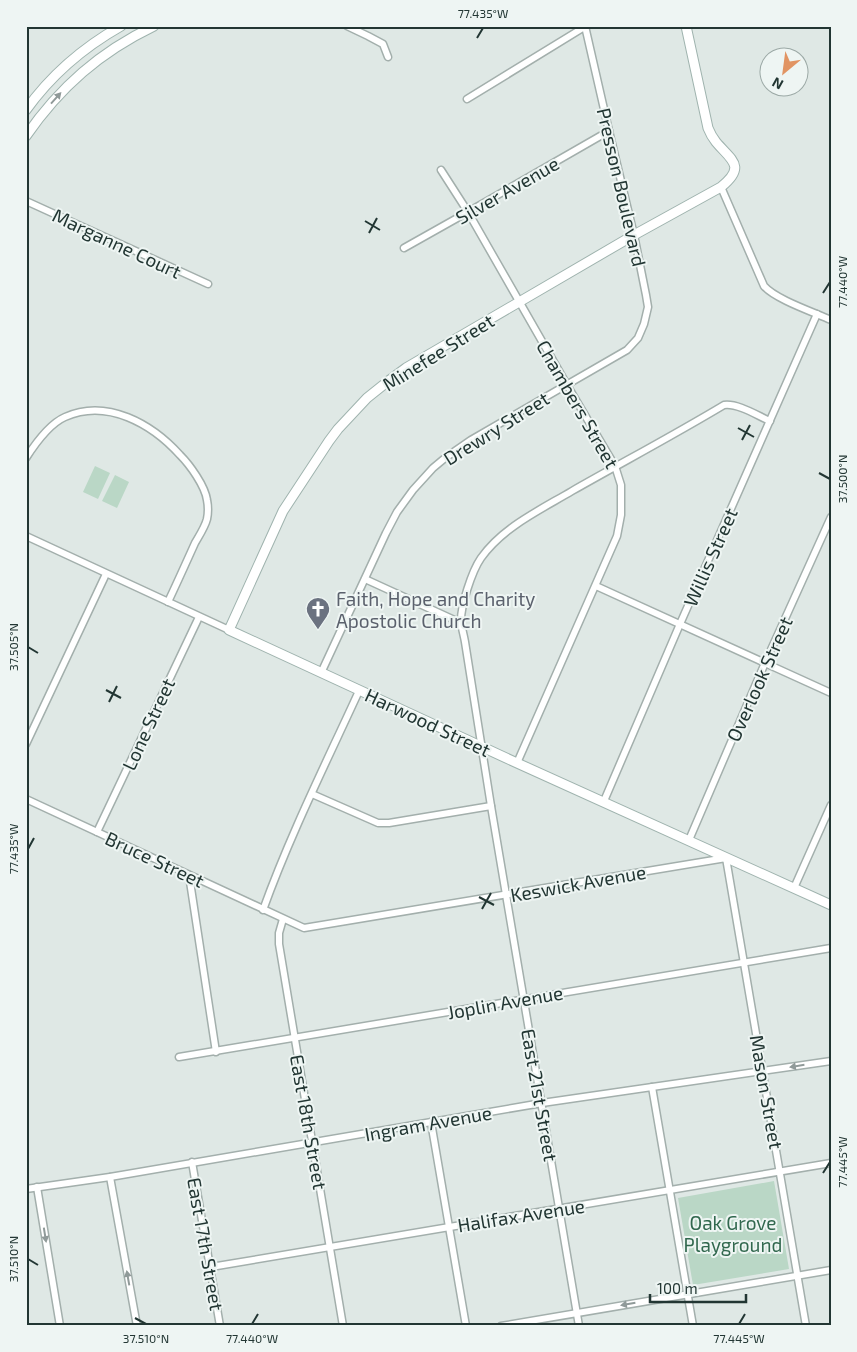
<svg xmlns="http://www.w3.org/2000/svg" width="857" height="1352" font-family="'Exo 2',sans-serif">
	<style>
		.green { fill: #bad7c6 }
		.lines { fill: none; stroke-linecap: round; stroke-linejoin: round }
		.street-casing { stroke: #a3afac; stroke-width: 9 }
		.secondary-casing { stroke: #9fb3ae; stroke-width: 11 }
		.street { stroke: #fff; stroke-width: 6 }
		.secondary { stroke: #fff; stroke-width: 9 }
		.oneway { fill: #909a99 }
		.ticks { fill: none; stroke: #223633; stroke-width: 2 }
		.labels { text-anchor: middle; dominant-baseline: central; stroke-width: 4; stroke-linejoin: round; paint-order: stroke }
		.street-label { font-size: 19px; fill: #223633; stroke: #eef5f3 }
		.worship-label { font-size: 19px; fill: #5b616d; stroke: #eef5f3; text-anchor: start }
		.park-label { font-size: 19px; fill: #31684e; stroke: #eef5f3 }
		.neatline { fill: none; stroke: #223633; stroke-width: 2 }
		.ticks-label { font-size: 12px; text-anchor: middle; fill: #223633 }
	</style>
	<rect width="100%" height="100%" fill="#dfe8e5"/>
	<g class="green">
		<path d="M95,466L110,473L98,499L83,492Z"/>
		<path d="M115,475L129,482L117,508L102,501Z"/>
		<path d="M774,1181L789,1269L693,1285L678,1198Z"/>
	</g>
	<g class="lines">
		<g class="street-casing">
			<g id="street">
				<path d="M347,26L368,36L383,44L388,57"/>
				<path d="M467,99L586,26"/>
				<path d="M441,170L468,212L567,385L615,466L621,485V515L617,536L517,763"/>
				<path d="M721,187L764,286C775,299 813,312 831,320"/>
				<path d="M26,201L208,284"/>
				<path d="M404,248L468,212L609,131"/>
				<path d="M26,458C35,444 49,424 65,417C107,398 152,424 180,455C190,465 205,486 207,500C208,505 208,514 207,519C205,527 199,536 195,543C186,563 177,583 168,602"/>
				<path d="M26,536L229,630"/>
				<path d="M365,579L461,623"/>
				<path d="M596,586L831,693"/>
				<path d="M321,673L386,533L397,512L413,490L433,468L445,458L471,440L627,350L638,338L644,324L648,307L646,295L634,235L609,131L585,26"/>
				<path d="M26,744L106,574"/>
				<path d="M312,794L378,823H389L491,806"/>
				<path d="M26,799L304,928L726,858L806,1326"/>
				<path d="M604,801L680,624L817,314"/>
				<path d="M97,832L199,617"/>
				<path d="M689,840L765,663L831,517"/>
				<path d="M189,875L216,1052"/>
				<path d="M794,888L831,805"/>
				<path d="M263,910C290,835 326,763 359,691"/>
				<path d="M283,919L279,933V944L343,1326"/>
				<path d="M179,1057L831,948"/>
				<path d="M652,1087L693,1326"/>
				<path d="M431,1122L466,1326"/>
				<path d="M192,1162L220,1326"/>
				<path d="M110,1177L137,1326"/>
				<path d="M37,1187L60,1326"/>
				<path d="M26,1189L110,1177L542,1103L831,1061"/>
				<path d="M211,1267L831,1163"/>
				<path d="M501,1326L831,1270"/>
				<path d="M579,1326L491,806L465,642C464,636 462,629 461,623C460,607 472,571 481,558C503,527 540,510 572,491C623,462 674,435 724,405C738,403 758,416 770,421"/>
			</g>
		</g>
		<g class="secondary-casing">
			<g id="secondary">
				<path d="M686,26L708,128C710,133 712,137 716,142C731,160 747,166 721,187L634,235L406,368L387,382L367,398L338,429L329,441L283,511L229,630L517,763L831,905"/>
				<path d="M26,110C51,75 84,47 121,26"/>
				<path d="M26,136C60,87 100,52 154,26"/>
			</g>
		</g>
		<use href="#street" class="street"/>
		<use href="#secondary" class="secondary"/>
	</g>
	<defs><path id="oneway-solid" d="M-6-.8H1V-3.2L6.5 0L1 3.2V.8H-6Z" transform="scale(1.25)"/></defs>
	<g class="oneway">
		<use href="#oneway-solid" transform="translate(56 98) rotate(-48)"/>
		<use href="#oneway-solid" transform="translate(797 1066) rotate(171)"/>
		<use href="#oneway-solid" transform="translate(45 1235) rotate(81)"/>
		<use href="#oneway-solid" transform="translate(128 1278) rotate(-100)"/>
		<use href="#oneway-solid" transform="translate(628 1304) rotate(170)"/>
	</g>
	<path class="ticks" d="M477,38L483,28M365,221L380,230M369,233L377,218M823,293L830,282M738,428L754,437M742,440L750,425M819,473L830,479M28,647L38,653M106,690L121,698M109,702L117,686M28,849L34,838M479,897L494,905M482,909L491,893M823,1173L830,1162M28,1259L38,1265M135,1318L146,1324M252,1324L258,1314M739,1324L745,1314"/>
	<defs>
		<g id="church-pin" transform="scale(1.25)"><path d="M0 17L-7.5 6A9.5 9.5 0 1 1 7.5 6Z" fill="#6b7280" stroke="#eef5f3"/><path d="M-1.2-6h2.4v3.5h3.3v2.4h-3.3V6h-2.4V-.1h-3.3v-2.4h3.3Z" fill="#fff"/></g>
	</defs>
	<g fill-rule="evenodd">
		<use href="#church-pin" x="318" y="609"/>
	</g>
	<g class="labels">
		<g class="street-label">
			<text transform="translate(622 187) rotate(77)">Presson Boulevard</text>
			<text transform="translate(507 190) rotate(-30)">Silver Avenue</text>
			<text transform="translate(117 243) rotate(25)">Marganne Court</text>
			<text transform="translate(438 352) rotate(-32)">Minefee Street</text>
			<text transform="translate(578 404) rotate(60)">Chambers Street</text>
			<text transform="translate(496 428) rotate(-32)">Drewry Street</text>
			<text transform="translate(710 557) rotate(-66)">Willis Street</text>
			<text transform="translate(759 679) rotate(-66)">Overlook Street</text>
			<text transform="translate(428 722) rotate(25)">Harwood Street</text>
			<text transform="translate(148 724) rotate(-65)">Lone Street</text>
			<text transform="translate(155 859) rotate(25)">Bruce Street</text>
			<text transform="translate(578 883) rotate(-10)">Keswick Avenue</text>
			<text transform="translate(505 1002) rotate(-10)">Joplin Avenue</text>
			<text transform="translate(767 1092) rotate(80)">Mason Street</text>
			<text transform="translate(540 1095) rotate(80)">East 21st Street</text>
			<text transform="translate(309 1122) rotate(80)">East 18th Street</text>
			<text transform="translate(428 1123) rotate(-10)">Ingram Avenue</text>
			<text transform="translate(521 1215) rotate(-9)">Halifax Avenue</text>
			<text transform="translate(206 1244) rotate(80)">East 17th Street</text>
		</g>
		<g class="worship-label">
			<text x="336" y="598">Faith, Hope and Charity<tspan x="336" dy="22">Apostolic Church</tspan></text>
		</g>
		<g class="park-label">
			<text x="733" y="1222">Oak Grove<tspan x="733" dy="22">Playground</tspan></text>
		</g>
	</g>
	<rect width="857" height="1352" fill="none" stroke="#eef5f3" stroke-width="55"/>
	<g transform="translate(784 72) rotate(209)"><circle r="24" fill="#eef5f3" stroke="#9ca9a6"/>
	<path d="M0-4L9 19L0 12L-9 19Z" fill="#e19463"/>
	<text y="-8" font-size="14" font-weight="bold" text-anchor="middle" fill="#223633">N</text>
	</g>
	<path d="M650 1294v8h96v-8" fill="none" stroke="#223633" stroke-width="2.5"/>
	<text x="657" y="1294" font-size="15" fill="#223633" stroke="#eef5f3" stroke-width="4" paint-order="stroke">100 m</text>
	<rect x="28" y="28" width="802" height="1296" class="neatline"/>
	<g class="ticks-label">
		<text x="483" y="18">77.435°W</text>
		<text transform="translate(843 282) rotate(-90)" y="4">77.440°W</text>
		<text transform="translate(843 479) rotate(-90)" y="4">37.500°N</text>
		<text transform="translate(14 647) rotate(-90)" y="4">37.505°N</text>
		<text transform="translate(14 849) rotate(-90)" y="4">77.435°W</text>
		<text transform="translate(843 1162) rotate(-90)" y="4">77.445°W</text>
		<text transform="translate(14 1259) rotate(-90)" y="4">37.510°N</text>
		<text x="146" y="1343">37.510°N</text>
		<text x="252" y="1343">77.440°W</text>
		<text x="739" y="1343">77.445°W</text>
	</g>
</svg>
